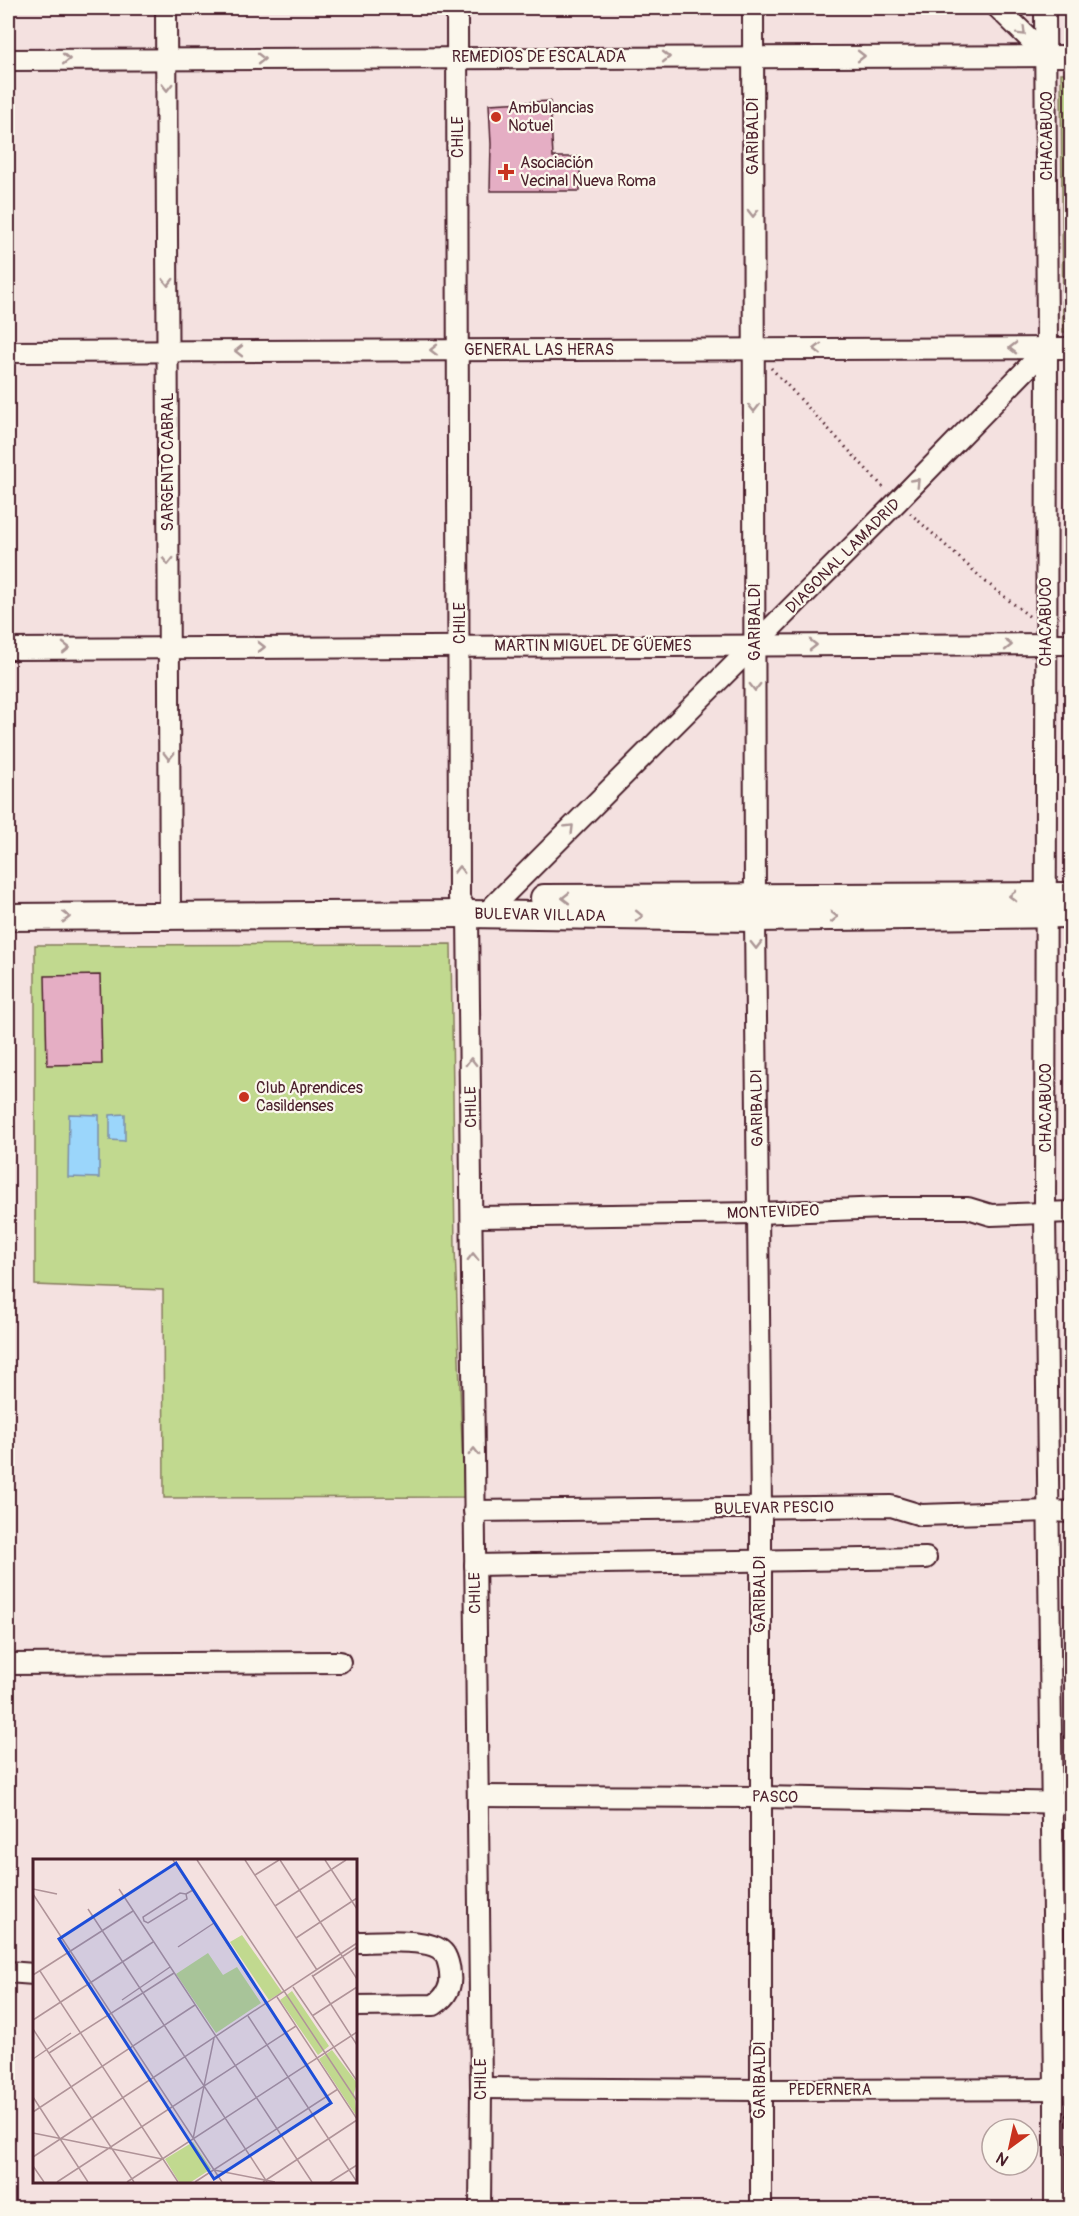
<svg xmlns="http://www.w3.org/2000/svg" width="1079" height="2216" font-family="Pangolin,sans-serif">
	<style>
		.green { fill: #c1d98f; stroke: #867c5d; stroke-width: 1.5 }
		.water { fill: #9bd6fb; stroke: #7b8da8; stroke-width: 1.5 }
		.building { fill: #e5aec4; stroke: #4a1f2b; stroke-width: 1.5 }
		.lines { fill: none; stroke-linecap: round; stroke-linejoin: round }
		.minor-casing { stroke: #4a1f2b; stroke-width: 24 }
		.major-casing { stroke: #4a1f2b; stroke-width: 30 }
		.path { stroke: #4a1f2b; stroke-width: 3; stroke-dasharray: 1.5 4.5; stroke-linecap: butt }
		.minor { stroke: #fbf7ec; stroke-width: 20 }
		.major { stroke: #fbf7ec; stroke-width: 26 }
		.oneway { stroke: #ab9695 }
		.poi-dot { fill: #c8321e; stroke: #fbf7ec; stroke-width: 2 }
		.labels { text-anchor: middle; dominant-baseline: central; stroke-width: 4.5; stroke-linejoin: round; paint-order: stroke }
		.street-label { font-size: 16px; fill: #4a1f2b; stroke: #fbf7ec }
		.poi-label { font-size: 16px; fill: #4a1f2b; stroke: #fbf7ec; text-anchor: start }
		.inset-road { fill: none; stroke: #b09398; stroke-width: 1.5 }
		.view { fill: #1d4ed8; fill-opacity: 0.15; stroke: #1d4ed8; stroke-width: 3 }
		.inset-edge { fill: none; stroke: #4a1f2b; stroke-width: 3 }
	</style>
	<rect width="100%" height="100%" fill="#f4e1e0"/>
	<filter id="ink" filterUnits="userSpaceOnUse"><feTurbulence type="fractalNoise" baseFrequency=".0167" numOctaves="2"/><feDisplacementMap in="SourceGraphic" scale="12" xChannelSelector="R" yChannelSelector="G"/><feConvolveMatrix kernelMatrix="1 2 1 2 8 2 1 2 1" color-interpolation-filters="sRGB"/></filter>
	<g filter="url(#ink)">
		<g class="green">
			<path d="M1061,73H1072L1071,332H1063Z"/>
			<path d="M451,944L455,1248L464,1497L164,1498L163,1290L35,1285V945Z"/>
		</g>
		<g class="water">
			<path d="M69,1114L99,1115V1178L68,1177Z"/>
			<path d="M125,1114V1141L110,1140V1115Z"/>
		</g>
		<g class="building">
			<path d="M550,101L553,157H580V191H490L491,144L489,104Z"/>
			<path d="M100,975L102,1064L47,1065L45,976Z"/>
		</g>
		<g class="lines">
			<g class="minor-casing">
				<g id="minor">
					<path d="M166,8L170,916"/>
					<path d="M457,8L459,898L468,914L481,2088L480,2208"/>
					<path d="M753,8L755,918L761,1508V2208"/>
					<path d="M998,8L1047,56"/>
					<path d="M1045,8L1047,348L1045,1212L1055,2089V2208"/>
					<path d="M8,60L1072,56"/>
					<path d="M8,352L1072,348"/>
					<path d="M8,649L1072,644"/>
					<path d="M485,914L897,502L1047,348"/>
					<path d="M473,1217L758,1213L884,1208H968L991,1215L1072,1212"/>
					<path d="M474,1511L891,1506L921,1515L1050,1511L1072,1512"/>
					<path d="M475,1565L926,1558"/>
					<path d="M8,1664L340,1662"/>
					<path d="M478,1796L760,1797L1072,1803"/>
					<path d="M356,1942C375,1942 430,1937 443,1952C447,1956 450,1968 450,1974C452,1988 445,1998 434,2005L356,2006"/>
					<path d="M8,1972L34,1974"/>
					<path d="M481,2088L760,2090L1072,2089"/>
				</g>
			</g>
			<g class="major-casing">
				<g id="major">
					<path d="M544,898L1072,896"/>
					<path d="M8,917L468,914L755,918L1072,914"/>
				</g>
			</g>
			<g class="path">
				<path d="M1069,82L1072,85"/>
				<path d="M1071,327L1072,326"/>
				<path d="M771,368L886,490"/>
				<path d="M910,513L986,582L1030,617"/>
			</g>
			<use href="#minor" class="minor"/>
			<use href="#major" class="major"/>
		</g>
		<defs><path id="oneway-chevron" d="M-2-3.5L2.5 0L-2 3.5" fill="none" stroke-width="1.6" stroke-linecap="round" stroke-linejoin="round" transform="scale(1.5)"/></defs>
		<g class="oneway">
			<use href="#oneway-chevron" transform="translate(1022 32) rotate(45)"/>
			<use href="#oneway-chevron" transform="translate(861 56)"/>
			<use href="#oneway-chevron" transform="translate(666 57)"/>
			<use href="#oneway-chevron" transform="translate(66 59)"/>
			<use href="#oneway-chevron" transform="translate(261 59)"/>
			<use href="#oneway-chevron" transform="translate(167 87) rotate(90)"/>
			<use href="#oneway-chevron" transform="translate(753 213) rotate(90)"/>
			<use href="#oneway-chevron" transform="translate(168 282) rotate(90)"/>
			<use href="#oneway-chevron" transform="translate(1013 348) rotate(180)"/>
			<use href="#oneway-chevron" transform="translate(818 349) rotate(180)"/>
			<use href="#oneway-chevron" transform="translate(434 350) rotate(180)"/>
			<use href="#oneway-chevron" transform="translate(239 351) rotate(180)"/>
			<use href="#oneway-chevron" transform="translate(754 408) rotate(90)"/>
			<use href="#oneway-chevron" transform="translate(916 482) rotate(-46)"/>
			<use href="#oneway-chevron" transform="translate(168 561) rotate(90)"/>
			<use href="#oneway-chevron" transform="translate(813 645)"/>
			<use href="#oneway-chevron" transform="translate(1008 645)"/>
			<use href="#oneway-chevron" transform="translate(261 647)"/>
			<use href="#oneway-chevron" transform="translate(66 648) rotate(-1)"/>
			<use href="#oneway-chevron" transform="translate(755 687) rotate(90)"/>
			<use href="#oneway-chevron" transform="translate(169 756) rotate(90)"/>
			<use href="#oneway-chevron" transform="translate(570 828) rotate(-45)"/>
			<use href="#oneway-chevron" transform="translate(459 870) rotate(-90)"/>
			<use href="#oneway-chevron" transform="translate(1013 896) rotate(180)"/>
			<use href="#oneway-chevron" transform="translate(566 898) rotate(180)"/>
			<use href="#oneway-chevron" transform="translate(639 916) rotate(1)"/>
			<use href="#oneway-chevron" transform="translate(66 917)"/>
			<use href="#oneway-chevron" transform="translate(834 917) rotate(-1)"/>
			<use href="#oneway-chevron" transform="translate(756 945) rotate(89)"/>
			<use href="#oneway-chevron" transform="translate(471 1062) rotate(-91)"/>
			<use href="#oneway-chevron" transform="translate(473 1257) rotate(-90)"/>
			<use href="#oneway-chevron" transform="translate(474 1452) rotate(-90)"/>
		</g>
	</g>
	<g class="poi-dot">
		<circle cx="496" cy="117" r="6"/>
		<path d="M503 163h6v6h6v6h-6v6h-6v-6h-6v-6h6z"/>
		<circle cx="244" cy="1097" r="6"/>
	</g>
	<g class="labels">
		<g class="street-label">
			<text x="539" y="57">REMEDIOS DE ESCALADA</text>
			<text transform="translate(753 136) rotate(-90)">GARIBALDI</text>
			<text transform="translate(1047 136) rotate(-90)">CHACABUCO</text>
			<text transform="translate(458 137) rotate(-90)">CHILE</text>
			<text x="539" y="350">GENERAL LAS HERAS</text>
			<text transform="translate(168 462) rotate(-90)">SARGENTO CABRAL</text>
			<text transform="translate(843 556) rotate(-45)">DIAGONAL LAMADRID</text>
			<text transform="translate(755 622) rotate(-90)">GARIBALDI</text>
			<text transform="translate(1046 622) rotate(-90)">CHACABUCO</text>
			<text transform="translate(460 623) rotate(-90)">CHILE</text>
			<text x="593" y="646">MARTIN MIGUEL DE GÜEMES</text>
			<text transform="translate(540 915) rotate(1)">BULEVAR VILLADA</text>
			<text transform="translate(471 1107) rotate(-91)">CHILE</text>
			<text transform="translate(757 1108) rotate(-91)">GARIBALDI</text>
			<text transform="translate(1046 1108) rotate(-90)">CHACABUCO</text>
			<text transform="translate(773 1212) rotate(-2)">MONTEVIDEO</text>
			<text transform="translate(774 1508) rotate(-1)">BULEVAR PESCIO</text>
			<text transform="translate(475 1593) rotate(-91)">CHILE</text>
			<text transform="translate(760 1594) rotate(-90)">GARIBALDI</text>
			<text transform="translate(775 1797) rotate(1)">PASCO</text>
			<text transform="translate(481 2079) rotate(-90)">CHILE</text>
			<text transform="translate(760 2080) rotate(-90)">GARIBALDI</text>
			<text x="830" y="2090">PEDERNERA</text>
		</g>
		<g class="poi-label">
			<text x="508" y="108">Ambulancias<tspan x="508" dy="18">Notuel</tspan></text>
			<text x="520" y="163">Asociación<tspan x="520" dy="18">Vecinal Nueva Roma</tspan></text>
			<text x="256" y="1088">Club Aprendices<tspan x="256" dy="18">Casildenses</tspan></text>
		</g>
	</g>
	<g transform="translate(33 1859)">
		<rect width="324" height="324" fill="#f4e1e0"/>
		<path d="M209,76L249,133L236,141L197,83ZM175,94L190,116L204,108L228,144L183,174L143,115ZM259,132L296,187L285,196L247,141ZM299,191L324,224L321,234L324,258L286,200ZM160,283L178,310L158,323H146L132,300Z" fill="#c1d98f"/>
		<path class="inset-road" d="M140,1L235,147M164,1L324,242M212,1L284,111M247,1L324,120M292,1L324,50M222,16L246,1M0,30L24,35M86,30L279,323M0,35L189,323M153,35L147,34L110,58L111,62L115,64L154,40L153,35L160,31M242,47L313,1M55,50L234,323M263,79L324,39M145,88L181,64M7,112L145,323M0,116L100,52M279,116L324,186M280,117L324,88M260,128L324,222M244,138L324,260M89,141L137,108M215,157L324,323M279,157L324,128M0,161L120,83M0,170L101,323M16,194L141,114M0,200L38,174M0,238L55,323M0,253L162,146M0,274L129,300M160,280L181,179M0,298L324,84M0,307L11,323M181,311L242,323M24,323L263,167M94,323L324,173M162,323L305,230M230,323L324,261M297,323L324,306"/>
		<path class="view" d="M143,4L298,244L181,320L26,80Z"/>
		<rect width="324" height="324" class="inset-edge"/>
	</g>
	<rect width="1079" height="2216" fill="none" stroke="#fbf7ec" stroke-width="30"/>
	<rect x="15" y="15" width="1049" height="2186" fill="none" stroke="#4a1f2b" stroke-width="2" filter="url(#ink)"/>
	<g transform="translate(1010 2147) rotate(213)"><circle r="28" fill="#fbf7ec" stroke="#b4a19f" stroke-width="1.5"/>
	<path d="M0-4.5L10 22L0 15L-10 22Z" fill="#c8321e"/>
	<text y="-9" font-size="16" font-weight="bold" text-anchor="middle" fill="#4a1f2b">N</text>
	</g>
</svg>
